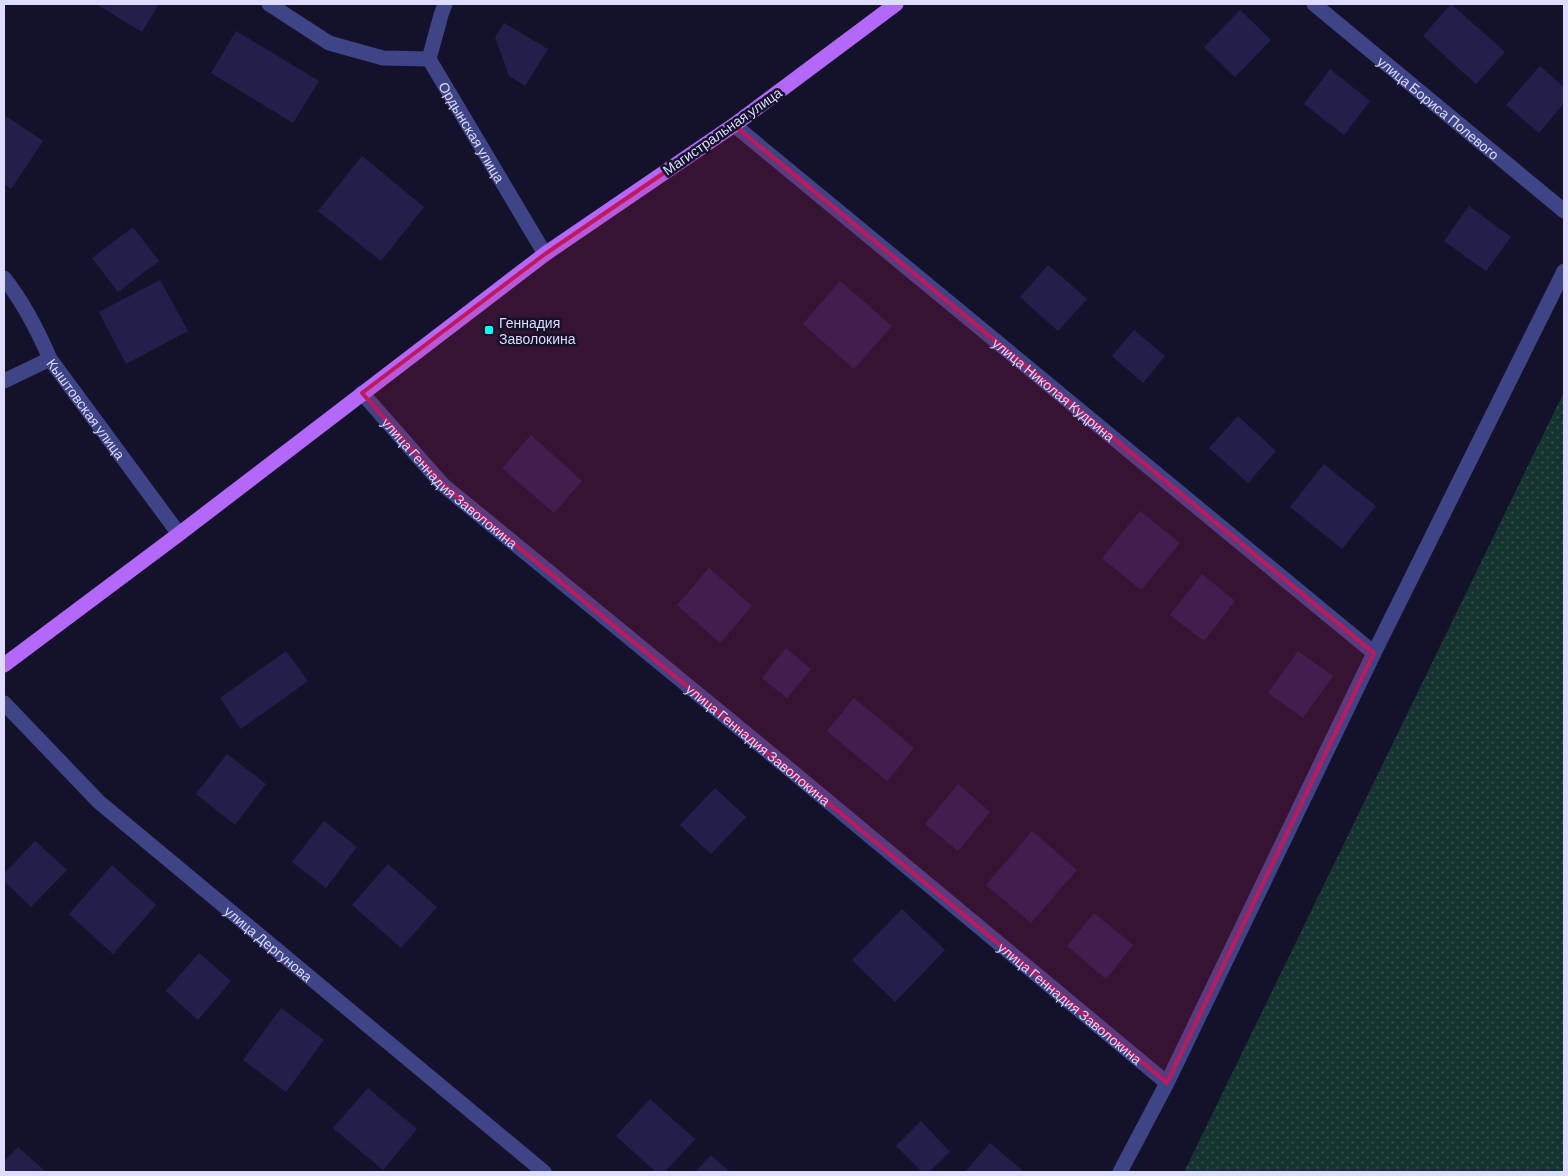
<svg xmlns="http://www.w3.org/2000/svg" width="1568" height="1176" font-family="Barlow,sans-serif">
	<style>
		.green { fill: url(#green-dots) }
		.building { fill: #231f4b }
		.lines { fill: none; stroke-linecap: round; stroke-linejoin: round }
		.minor { stroke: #3f4487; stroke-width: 15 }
		.major { stroke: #b368f9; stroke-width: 15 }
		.marked { fill: #c2185b; fill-opacity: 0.2; stroke: #c2185b; stroke-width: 4; stroke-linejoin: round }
		.poi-dot { fill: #10f6f4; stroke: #13122a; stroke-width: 2 }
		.labels { text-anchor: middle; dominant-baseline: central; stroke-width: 5; stroke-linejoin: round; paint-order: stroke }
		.street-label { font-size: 14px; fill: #dddcfe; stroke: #13122a }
		.poi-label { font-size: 14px; fill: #dddcfe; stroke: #13122a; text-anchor: start }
	</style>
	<defs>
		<pattern id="green-dots" width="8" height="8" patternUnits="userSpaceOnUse" patternTransform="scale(1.25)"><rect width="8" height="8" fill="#153430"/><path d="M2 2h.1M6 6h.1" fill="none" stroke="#37514f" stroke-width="1.8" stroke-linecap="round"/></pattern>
	</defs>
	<rect width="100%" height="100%" fill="#13122a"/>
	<path class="green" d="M1564,392V1172H1184Z"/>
	<g class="building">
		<path d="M99,4H159L142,32L98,5Z"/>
		<path d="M1451,4L1505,52L1476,84L1423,36Z"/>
		<path d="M1240,10L1271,40L1235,77L1204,47Z"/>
		<path d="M504,23L548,49L525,86L509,76L495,37Z"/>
		<path d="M236,31L319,81L293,123L211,73Z"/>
		<path d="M1540,66L1564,87V103L1539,133L1506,105Z"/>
		<path d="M1330,69L1370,101L1344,135L1304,104Z"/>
		<path d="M4,115L43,141L11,189L4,184Z"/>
		<path d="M362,156L424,207L381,261L318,211Z"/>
		<path d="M1469,206L1511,237L1486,271L1444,241Z"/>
		<path d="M133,227L159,261L118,292L92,258Z"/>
		<path d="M1048,265L1087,299L1058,331L1020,297Z"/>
		<path d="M160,280L188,331L126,364L99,312Z"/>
		<path d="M840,281L892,326L854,369L803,324Z"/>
		<path d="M1134,330L1165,356L1143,383L1112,356Z"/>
		<path d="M1238,416L1276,451L1248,483L1209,448Z"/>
		<path d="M531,435L582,481L554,513L502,468Z"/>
		<path d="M1324,464L1376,506L1342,549L1290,507Z"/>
		<path d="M1140,511L1180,543L1141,590L1102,558Z"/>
		<path d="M709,568L752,606L720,643L677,605Z"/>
		<path d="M1202,574L1235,601L1204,641L1170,615Z"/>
		<path d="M786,648L811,669L787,698L762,678Z"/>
		<path d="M286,651L308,681L241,729L220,698Z"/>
		<path d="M1298,651L1333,676L1303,718L1268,693Z"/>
		<path d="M854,698L914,748L887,781L827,731Z"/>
		<path d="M227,754L266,784L235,825L196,794Z"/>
		<path d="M958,784L990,812L958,851L925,824Z"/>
		<path d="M715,788L746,817L711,854L680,825Z"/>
		<path d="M324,821L357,847L326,888L292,862Z"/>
		<path d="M1032,831L1077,870L1031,923L986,885Z"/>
		<path d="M35,841L67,870L31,907L4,881V874Z"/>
		<path d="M388,864L437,907L401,948L352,905Z"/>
		<path d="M112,865L156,905L113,954L69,914Z"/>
		<path d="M902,909L945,950L895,1002L852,960Z"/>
		<path d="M1094,913L1133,945L1106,979L1067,946Z"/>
		<path d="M199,953L231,981L198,1020L166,991Z"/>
		<path d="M281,1008L324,1040L286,1092L243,1060Z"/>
		<path d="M368,1088L417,1129L383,1170L333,1128Z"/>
		<path d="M650,1099L695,1139L665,1172H656L616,1136Z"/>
		<path d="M921,1121L950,1152L929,1172H922L896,1146Z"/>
		<path d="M990,1143L1023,1171L1022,1172H965Z"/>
		<path d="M18,1147L46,1172H4V1162Z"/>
		<path d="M711,1155L730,1172H695Z"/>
	</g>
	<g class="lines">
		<g class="minor">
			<path d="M269,4L329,43L383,58L429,59"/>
			<path id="s1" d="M445,4L441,15L429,59L545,254"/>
			<path id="s2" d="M1314,4L1564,211"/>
			<path id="s3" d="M734,125L1374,653"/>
			<path id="s4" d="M4,278C23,302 38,331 50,359L179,534"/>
			<path d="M4,381L50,359"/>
			<path id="s5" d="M362,393L443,485L771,754L1167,1083"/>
			<path id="s6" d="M4,703L99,802L544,1172"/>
			<path d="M1120,1172L1167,1083L1374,653L1564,271"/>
		</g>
		<path class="major" d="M4,665L179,534L545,254L734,125L896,4"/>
	</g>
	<path class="marked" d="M734,125L1374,653L1167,1083L443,485L362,393L545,254Z"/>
	<rect class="poi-dot" x="484" y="325" width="10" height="10" rx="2.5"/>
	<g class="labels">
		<g class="street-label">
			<text stroke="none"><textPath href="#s2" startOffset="162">улица Бориса Полевого</textPath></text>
			<text transform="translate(722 131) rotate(-35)">Магистральная улица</text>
			<text stroke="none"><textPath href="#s1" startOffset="142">Ордынская улица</textPath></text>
			<text stroke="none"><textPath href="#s3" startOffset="415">улица Николая Кудрина</textPath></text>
			<text stroke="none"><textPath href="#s4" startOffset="155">Кыштовская улица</textPath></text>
			<text stroke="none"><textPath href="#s5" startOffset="126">улица Геннадия Заволокина</textPath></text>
			<text stroke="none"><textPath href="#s5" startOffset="531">улица Геннадия Заволокина</textPath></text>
			<text stroke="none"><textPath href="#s6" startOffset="358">улица Дергунова</textPath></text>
			<text stroke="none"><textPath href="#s5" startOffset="936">улица Геннадия Заволокина</textPath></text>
		</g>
		<g class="poi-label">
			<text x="499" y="322">Геннадия<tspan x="499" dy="16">Заволокина</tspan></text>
		</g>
	</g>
	<rect width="1568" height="1176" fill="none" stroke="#dddcfe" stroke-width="10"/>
</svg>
